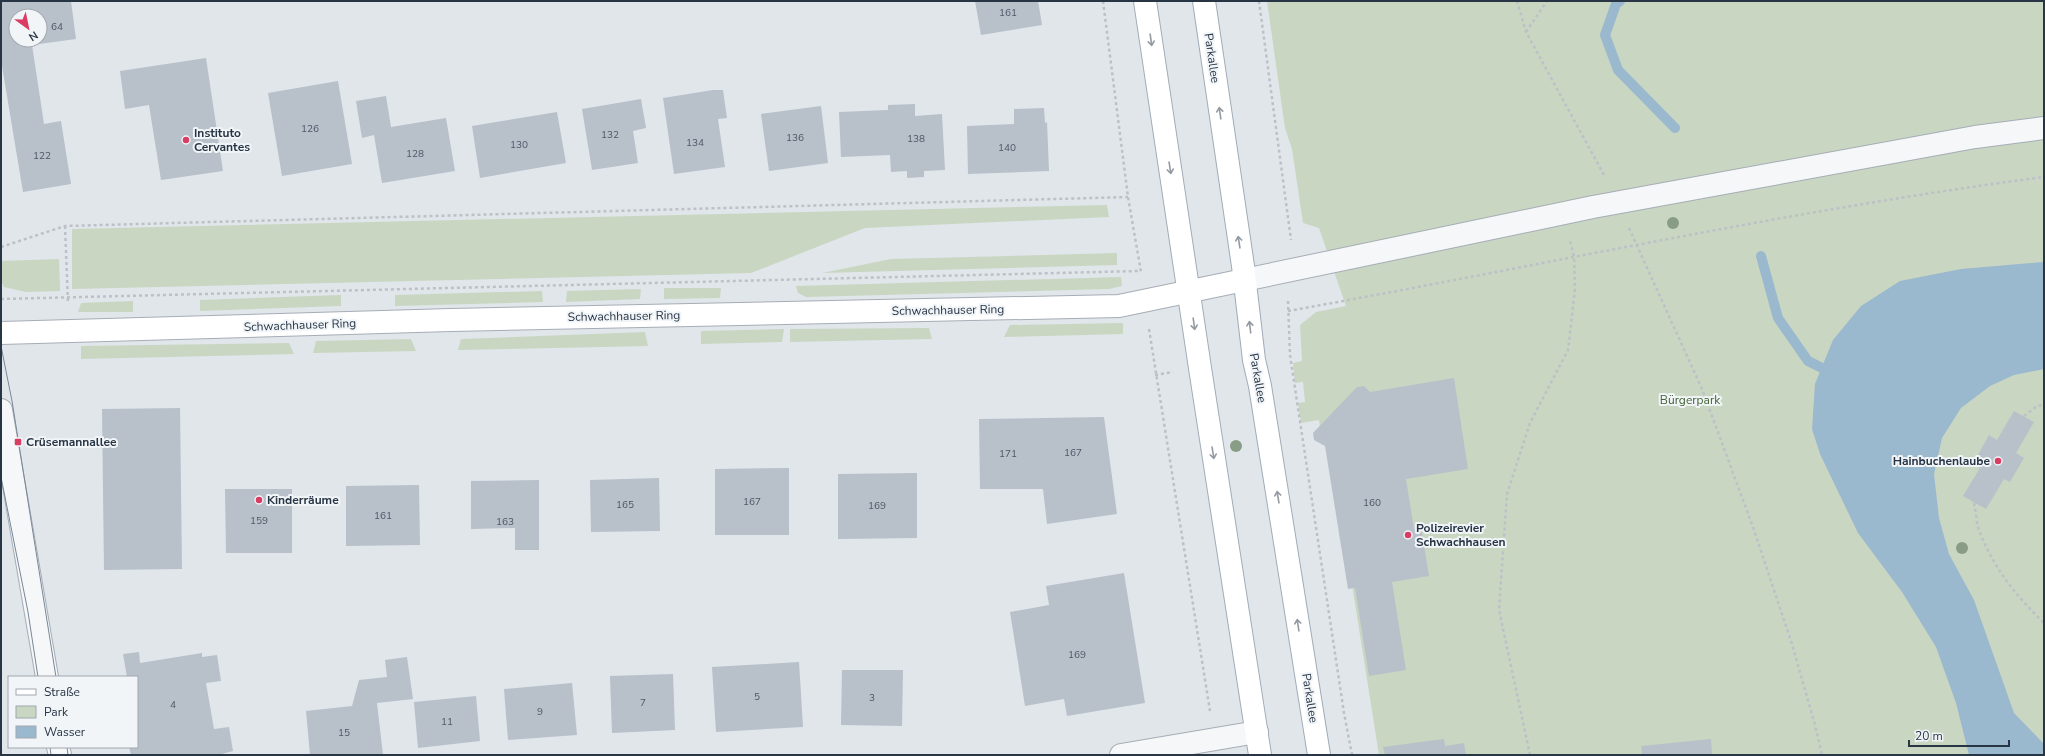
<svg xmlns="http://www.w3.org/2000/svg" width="2045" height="756" font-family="'Nunito Sans',sans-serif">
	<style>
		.green { fill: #c9d6c2 }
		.water { fill: #9ab8ce }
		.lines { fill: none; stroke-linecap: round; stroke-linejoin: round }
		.stream { stroke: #9ab8ce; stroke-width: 10 }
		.building { fill: #b8c0ca; fill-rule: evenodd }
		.street-casing { stroke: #a6adb6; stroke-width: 24 }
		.secondary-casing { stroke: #a6adb6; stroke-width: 24 }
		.primary-casing { stroke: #a0acb8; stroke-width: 24 }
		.path { stroke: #bcc1c7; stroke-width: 2.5; stroke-dasharray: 3 3; stroke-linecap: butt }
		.street { stroke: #f5f7f9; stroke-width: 22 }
		.secondary { stroke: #fff; stroke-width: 22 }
		.primary { stroke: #fff; stroke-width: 22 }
		.tram { stroke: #798796; stroke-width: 1 }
		.tree { fill: #899d86 }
		.oneway { stroke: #949aa2 }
		.poi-dot { fill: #da3d64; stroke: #f1f5f8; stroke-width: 1.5 }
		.labels { text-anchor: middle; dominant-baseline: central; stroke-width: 4; stroke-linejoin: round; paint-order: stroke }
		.number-label { font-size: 10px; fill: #4c5866 }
		.street-label { font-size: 12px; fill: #283545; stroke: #f1f5f8 }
		.poi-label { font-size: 12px; font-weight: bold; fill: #283545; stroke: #f1f5f8; text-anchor: start }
		.park-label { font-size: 12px; fill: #416234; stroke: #f1f5f8 }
	</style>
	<rect width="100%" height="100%" fill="#e1e6eb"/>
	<g class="green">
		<path d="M1267,1H2044V755H1379L1329,439L1322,440L1319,420L1301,423L1298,403L1305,402L1303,382L1295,383L1293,363L1302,361L1300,325L1316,312L1346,306L1319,228L1303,223L1292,149L1285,128Z"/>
		<path d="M1107,205L1109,217L865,228L751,273L72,289V229Z"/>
		<path d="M1117,253V265L822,273L891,259Z"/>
		<path d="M59,259L60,291L26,292L4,287L1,281V261Z"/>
		<path d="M1121,277L1122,286L1109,289L806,297L798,293L796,286Z"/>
		<path d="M664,288H721L720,298L664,299Z"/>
		<path d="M641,289L640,299L566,302L567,291Z"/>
		<path d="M542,291L543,302L395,306V295Z"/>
		<path d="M341,295V306L200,311V300Z"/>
		<path d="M133,301V312H78L81,303Z"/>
		<path d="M1123,323V334L1004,337L1010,325Z"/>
		<path d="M929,328L932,339L790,342V329Z"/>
		<path d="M784,329L782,342L701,344V331Z"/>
		<path d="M645,332L648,346L458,350L461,339Z"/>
		<path d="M411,339L416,351L313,353L316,341Z"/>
		<path d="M289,343L294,354L81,359V346Z"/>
	</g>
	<path class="water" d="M2044,262V369L2014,375L1990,386L1961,408L1942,438L1934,474L1939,518L1949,554L1974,600L2014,713L2044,744V755H1969L1956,703L1936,647L1902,592L1858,533L1820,454L1812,429L1815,384L1833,340L1861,306L1900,281L1961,269Z"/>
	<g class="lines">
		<g class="stream">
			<path d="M1620,1L1616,4L1605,35L1618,70L1675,128"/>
			<path d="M1761,256L1778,318L1808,361L1834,374"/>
		</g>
	</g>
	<g class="building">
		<path d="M1,1H71L76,39L32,45L44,124L61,121L71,184L23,192L1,60ZM16,16H40V40H16Z"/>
		<path d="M975,1H1038L1042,25L981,35Z"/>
		<path d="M206,58L223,171L161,180L149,105L125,109L120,71Z"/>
		<path d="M338,81L352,164L282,176L268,93Z"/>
		<path d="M713,90H723L727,118L718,119L725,167L674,174L663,98Z"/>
		<path d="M386,96L391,127L446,118L455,171L382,183L374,135L362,138L356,101Z"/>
		<path d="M641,99L646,128L633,131L638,163L592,170L582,109Z"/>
		<path d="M915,104V116L942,114L945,170L924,171V177L907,178V171L891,172L890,155L841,157L839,112L888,110V105Z"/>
		<path d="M821,106L828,163L769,171L761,114Z"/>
		<path d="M1044,108L1045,123L1047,122L1049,171L968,174L967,126L1014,124V109Z"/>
		<path d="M557,112L566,163L480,178L472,126Z"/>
		<path d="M1454,378L1468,469L1406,479L1414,529L1421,527L1429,576L1392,582L1406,670L1369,676L1355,588L1348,589L1325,446L1314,440L1313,433L1357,387L1364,386L1370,392Z"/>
		<path d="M180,408L182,569L104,570L102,409Z"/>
		<path d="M2014,411L2034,422L2016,453L2024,458L2010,482L2004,479L1986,509L1963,496L1980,468L1973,464L1989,435L1997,440Z"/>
		<path d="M1104,417L1117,514L1047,524L1043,489H980L979,419Z"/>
		<path d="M789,468V535H715V469Z"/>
		<path d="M917,473V538L838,539V474Z"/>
		<path d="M659,478L660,531L591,532L590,480Z"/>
		<path d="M539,480V550H515V528L471,529V481Z"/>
		<path d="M419,485L420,545L346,546V486Z"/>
		<path d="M225,489H292V553H226Z"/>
		<path d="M1124,573L1145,703L1067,716L1064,699L1025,706L1010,612L1049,605L1046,586Z"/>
		<path d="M139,652L140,663L202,653V657L217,655L221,681L206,683L214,729L229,727L233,751L218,755H131L129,747H137V677H127L123,654Z"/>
		<path d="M407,657L413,699L377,703L383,755H310L306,711L352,706L359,680L387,677L385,660Z"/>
		<path d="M799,662L803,727L716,732L712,667Z"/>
		<path d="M842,670H903L902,726L841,725Z"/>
		<path d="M673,674L675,730L612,733L610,676Z"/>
		<path d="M572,683L577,735L508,740L504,689Z"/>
		<path d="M476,696L480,741L418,748L414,702Z"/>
		<path d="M1444,739L1445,746L1464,743L1466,755H1385L1383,747Z"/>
		<path d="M1711,739L1712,755H1642L1641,746Z"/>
	</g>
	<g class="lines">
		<g class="street-casing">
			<g id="street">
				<path d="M1244,280L1593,207L1975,137L2044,128"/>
				<path d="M1,410L47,677"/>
				<path d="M58,747L60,755"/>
				<path d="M1121,755L1257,732"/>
			</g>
		</g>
		<g class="secondary-casing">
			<path id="secondary" d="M1,333L451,320L1119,306L1244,280"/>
		</g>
		<g class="primary-casing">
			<g id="primary">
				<path d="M1145,1L1200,368L1260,755"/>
				<path d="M1204,1L1243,266L1254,360L1260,386L1319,755"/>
			</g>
		</g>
		<g class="path">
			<path d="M1103,1L1128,197L1141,272"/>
			<path d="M1259,1L1291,240"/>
			<path d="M1517,1L1526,32L1604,175"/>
			<path d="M1526,32L1547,1"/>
			<path d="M65,226L68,303"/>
			<path d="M1629,228L1702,389L1753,527L1792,644L1815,725L1822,755"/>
			<path d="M1,247L65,226L1128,197"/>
			<path d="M1,299L1139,271"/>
			<path d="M1288,301L1290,355L1344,713L1352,755"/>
			<path d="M1288,311C1540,266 1790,210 2044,177"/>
			<path d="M1149,329L1210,711"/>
			<path d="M1155,375L1173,372"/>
			<path d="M2024,416L2037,406L2044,405"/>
			<path d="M1974,503C1976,511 1976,520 1978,527C1991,565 2016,596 2044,623"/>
			<path d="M1530,755L1499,610L1507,494L1530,423L1568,350L1575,289L1574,257L1570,241"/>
		</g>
		<use href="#street" class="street"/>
		<use href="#secondary" class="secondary"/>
		<use href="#primary" class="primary"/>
		<g class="tram">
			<path d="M1,346L12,401L56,677"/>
			<path d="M1,477L28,612L38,677"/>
			<path d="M50,747L51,755"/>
			<path d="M67,747L68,755"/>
		</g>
	</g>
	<g class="tree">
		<circle cx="1673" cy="223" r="6"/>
		<circle cx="1236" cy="446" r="6"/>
		<circle cx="1962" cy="548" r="6"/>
	</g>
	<defs><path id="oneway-shaft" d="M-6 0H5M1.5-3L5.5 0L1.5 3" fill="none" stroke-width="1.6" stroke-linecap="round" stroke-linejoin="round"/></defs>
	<g class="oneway">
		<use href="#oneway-shaft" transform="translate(1151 40) rotate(82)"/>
		<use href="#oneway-shaft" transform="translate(1220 113) rotate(-98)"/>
		<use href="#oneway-shaft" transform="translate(1170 168) rotate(81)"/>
		<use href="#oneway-shaft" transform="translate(1239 242) rotate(-99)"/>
		<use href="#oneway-shaft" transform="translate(1194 324) rotate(82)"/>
		<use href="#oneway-shaft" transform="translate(1250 327) rotate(-97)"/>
		<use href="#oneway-shaft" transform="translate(1213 453) rotate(81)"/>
		<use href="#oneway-shaft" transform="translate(1278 497) rotate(-99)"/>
		<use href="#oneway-shaft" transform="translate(1298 625) rotate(-99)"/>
	</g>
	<g class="poi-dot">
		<circle cx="186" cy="140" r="4"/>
		<rect x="14" y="438" width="8" height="8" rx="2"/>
		<circle cx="1998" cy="461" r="4"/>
		<circle cx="259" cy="500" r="4"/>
		<circle cx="1408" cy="535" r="4"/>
	</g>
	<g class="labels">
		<g class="number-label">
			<text x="1008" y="13">161</text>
			<text x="57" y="27">64</text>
			<text x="310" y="129">126</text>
			<text x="610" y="135">132</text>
			<text x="795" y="138">136</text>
			<text x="916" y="139">138</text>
			<text x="695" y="143">134</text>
			<text x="519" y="145">130</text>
			<text x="1007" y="148">140</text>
			<text x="415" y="154">128</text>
			<text x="42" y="156">122</text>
			<text x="1073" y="453">167</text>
			<text x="1008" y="454">171</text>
			<text x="752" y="502">167</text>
			<text x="1372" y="503">160</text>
			<text x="625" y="505">165</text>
			<text x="877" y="506">169</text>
			<text x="383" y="516">161</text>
			<text x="259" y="521">159</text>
			<text x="505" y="522">163</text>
			<text x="1077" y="655">169</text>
			<text x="757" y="697">5</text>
			<text x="872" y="698">3</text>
			<text x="643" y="703">7</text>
			<text x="173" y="705">4</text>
			<text x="540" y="712">9</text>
			<text x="447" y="722">11</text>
			<text x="344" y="733">15</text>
		</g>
		<g class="street-label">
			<text transform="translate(1212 58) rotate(82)">Parkallee</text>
			<text transform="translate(948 310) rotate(-1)">Schwachhauser Ring</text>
			<text transform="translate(624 316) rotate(-1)">Schwachhauser Ring</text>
			<text transform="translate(300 325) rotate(-2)">Schwachhauser Ring</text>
			<text transform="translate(1258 378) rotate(80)">Parkallee</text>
			<text transform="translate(1310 698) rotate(81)">Parkallee</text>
		</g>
		<g class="poi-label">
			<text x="194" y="133">Instituto<tspan x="194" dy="14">Cervantes</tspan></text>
			<text x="26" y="442">Crüsemannallee</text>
			<text x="1990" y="461" text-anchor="end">Hainbuchenlaube</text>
			<text x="267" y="500">Kinderräume</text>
			<text x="1416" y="528">Polizeirevier<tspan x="1416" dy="14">Schwachhausen</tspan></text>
		</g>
		<g class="park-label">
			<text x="1690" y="400">Bürgerpark</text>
		</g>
	</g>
	<rect width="2045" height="756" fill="none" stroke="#283545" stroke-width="4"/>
	<rect x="8" y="676" width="130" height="72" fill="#f1f5f8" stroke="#a1a8b0"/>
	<rect x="16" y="689" width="20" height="6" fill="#ffffff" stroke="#a1a8b0"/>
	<text x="44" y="696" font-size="12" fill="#283545">Straße</text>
	<rect x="16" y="706" width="20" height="12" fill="#c9d6c2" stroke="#a1a8b0"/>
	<text x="44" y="716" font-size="12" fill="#283545">Park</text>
	<rect x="16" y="726" width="20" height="12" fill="#9ab8ce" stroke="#a1a8b0"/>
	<text x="44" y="736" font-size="12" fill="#283545">Wasser</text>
	<g transform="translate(28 28) rotate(147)"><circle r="19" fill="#f1f5f8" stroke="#a1a8b0"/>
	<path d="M0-3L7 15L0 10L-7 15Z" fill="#da3d64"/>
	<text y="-6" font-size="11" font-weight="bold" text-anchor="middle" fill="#283545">N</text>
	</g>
	<path d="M1909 740v6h100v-6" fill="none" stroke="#283545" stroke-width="2"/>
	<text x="1915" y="740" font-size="12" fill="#283545" stroke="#f1f5f8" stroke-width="3" paint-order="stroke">20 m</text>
</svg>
